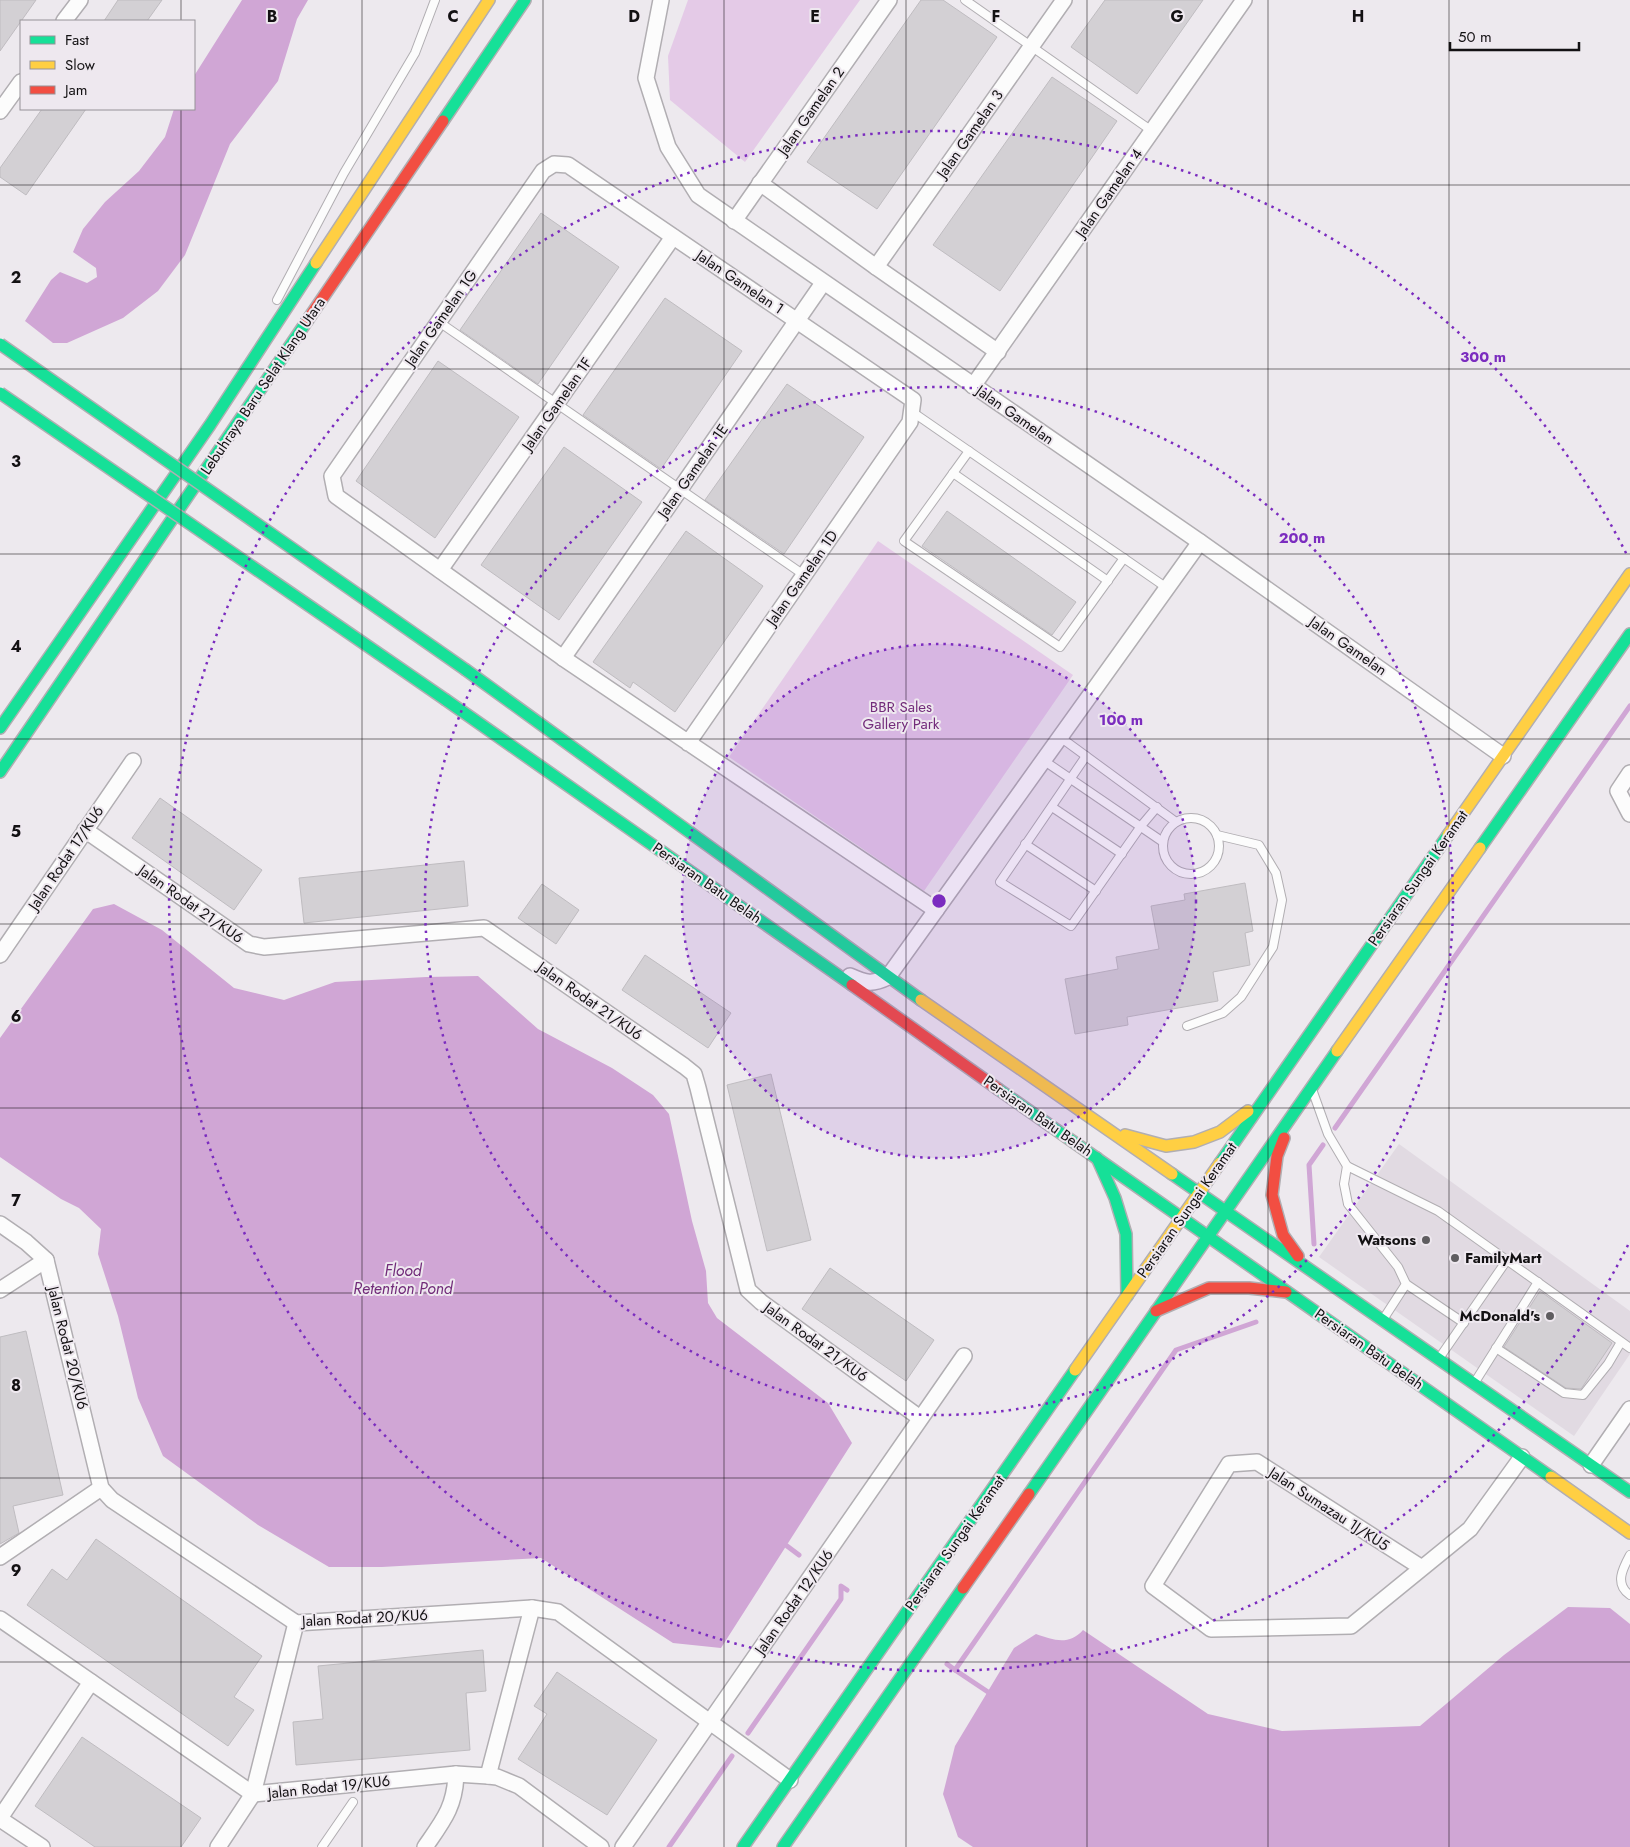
<svg xmlns="http://www.w3.org/2000/svg" width="1630" height="1847" font-family="Jost,sans-serif">
	<style>
		.built { fill: #e1dae2 }
		.green { fill: #e4cae7 }
		.water { fill: #d0a6d5 }
		.lines { fill: none; stroke-linecap: round; stroke-linejoin: round }
		.stream { stroke: #d0a6d5; stroke-width: 5 }
		.building { fill: #d3d0d4; stroke: #bfbcc0 }
		.lane-casing { stroke: #b1aeb2; stroke-width: 10 }
		.street-casing { stroke: #b1aeb2; stroke-width: 18 }
		.fast-casing { stroke: #b1aeb2; stroke-width: 14 }
		.slow-casing { stroke: #b1aeb2; stroke-width: 14 }
		.jam-casing { stroke: #b1aeb2; stroke-width: 14 }
		.lane { stroke: #fcfcfc; stroke-width: 8 }
		.street { stroke: #fcfcfc; stroke-width: 15 }
		.fast { stroke: #16e098; stroke-width: 11 }
		.slow { stroke: #ffcf43; stroke-width: 11 }
		.jam { stroke: #f24e42; stroke-width: 11 }
		.fast-bridge-casing { stroke: #b1aeb2; stroke-width: 14; stroke-linecap: butt }
		.fast-bridge { stroke: #16e098; stroke-width: 11 }
		.grid { fill: none; stroke: #131113; stroke-width: 1; stroke-opacity: 0.55 }
		.ring { fill: none; stroke: #7b2cbf; stroke-width: 2.5; stroke-dasharray: 2.5 5 }
		.poi-dot { fill: #5f5d60; stroke: #eee8ef; stroke-width: 2 }
		.labels { text-anchor: middle; dominant-baseline: central; stroke-width: 4; stroke-linejoin: round; paint-order: stroke }
		.street-label { font-size: 15px; fill: #131113; stroke: #eee8ef }
		.park-label { font-size: 15px; fill: #732d7b; stroke: #eee8ef }
		.poi-label { font-size: 15px; font-weight: bold; fill: #131113; stroke: #eee8ef; text-anchor: end }
		.water-label { font-size: 16px; font-style: italic; fill: #712b79; stroke: #eee8ef }
		.grid-label { font-size: 16px; text-anchor: middle; font-weight: bold; fill: #131113; stroke: #eee8ef; stroke-width: 4; stroke-linejoin: round; paint-order: stroke }
		.centre { fill: #7b2cbf; stroke: #eee8ef; stroke-width: 2.5 }
		.ring-label { font-size: 15px; text-anchor: middle; font-weight: bold; fill: #7b2cbf; stroke: #eee8ef; stroke-width: 4; stroke-linejoin: round; paint-order: stroke }
	</style>
	<rect width="100%" height="100%" fill="#ede9ee"/>
	<path class="built" d="M1399,1144L1630,1311V1354L1574,1436L1319,1257Z"/>
	<g class="green">
		<path d="M688,0H860L745,162L670,100L668,56Z"/>
		<path d="M878,541L1073,675L924,891L729,757Z"/>
	</g>
	<g class="water">
		<path d="M242,0H308L297,19L278,81L230,144L185,255L158,291L123,318L67,343H53L25,321L51,280L60,272L87,283L97,277L96,268L73,252L83,229L105,202L139,171L165,137L174,109H194V76Z"/>
		<path d="M114,904L162,930L234,988L284,1000L335,982L426,977L478,976L538,1029L612,1068L653,1095L669,1114L692,1221L706,1271L708,1303L717,1318L828,1403L852,1443L721,1648L673,1643L541,1558L382,1567H329L258,1525L163,1456L138,1398L118,1316L98,1254L101,1229L79,1208L61,1199L0,1157V1038L93,909Z"/>
		<path d="M1568,1607L1610,1608L1630,1624V1847H973L958,1837L943,1794L955,1746L1014,1648L1036,1634C1053,1640 1069,1646 1083,1630L1208,1714L1282,1731L1420,1726L1504,1655Z"/>
	</g>
	<g class="lines">
		<g class="stream">
			<path d="M1335,1128L1630,706"/>
			<path d="M1314,1244L1309,1165L1323,1145"/>
			<path d="M787,1546L799,1555"/>
			<path d="M947,1664L955,1670"/>
			<path d="M988,1692L955,1670L1176,1350L1256,1322"/>
			<path d="M748,1733L841,1599V1586L847,1590"/>
			<path d="M669,1847L732,1756"/>
		</g>
	</g>
	<g class="building">
		<path d="M0,0H36L0,51Z"/>
		<path d="M118,0H162L147,21H104Z"/>
		<path d="M921,0H943L997,37L877,209L807,162Z"/>
		<path d="M1105,0H1203L1137,94L1071,47Z"/>
		<path d="M1052,77L1117,121L1000,291L933,245Z"/>
		<path d="M42,109H86L26,195L0,177V168Z"/>
		<path d="M541,213L619,267L538,384L460,330Z"/>
		<path d="M665,298L742,351L661,469L583,415Z"/>
		<path d="M438,361L519,417L435,538L356,481Z"/>
		<path d="M787,384L864,437L784,554L705,500Z"/>
		<path d="M564,447L642,502L559,620L481,565Z"/>
		<path d="M947,511L1076,602L1052,635L922,546Z"/>
		<path d="M686,531L763,586L675,712L633,682L630,688L593,662Z"/>
		<path d="M160,798L262,870L234,910L132,838Z"/>
		<path d="M464,861L468,906L304,923L299,878Z"/>
		<path d="M1245,883L1253,931L1245,933L1250,965L1213,972L1218,1001L1127,1017L1128,1025L1075,1034L1065,979L1118,969L1116,957L1159,949L1151,906L1185,900L1184,894Z"/>
		<path d="M542,884L579,910L556,944L518,918Z"/>
		<path d="M645,955L731,1013L708,1048L622,990Z"/>
		<path d="M771,1074L811,1240L767,1251L727,1085Z"/>
		<path d="M830,1268L934,1340L906,1381L802,1309Z"/>
		<path d="M1540,1291L1612,1343L1581,1389L1566,1388L1504,1347Z"/>
		<path d="M26,1331L63,1495L13,1506L19,1533L0,1544V1337Z"/>
		<path d="M96,1539L262,1656L234,1697L254,1710L228,1746L27,1605L52,1569L67,1580Z"/>
		<path d="M483,1650L486,1691L466,1693L470,1750L296,1765L293,1722L323,1719L318,1666Z"/>
		<path d="M557,1672L657,1740L607,1815L518,1759L547,1714L534,1706Z"/>
		<path d="M82,1737L201,1818L181,1847H95L35,1806Z"/>
	</g>
	<g class="lines">
		<g class="lane-casing">
			<g id="lane">
				<path d="M965,0L1152,131"/>
				<path d="M277,300L344,173L415,53L435,0"/>
				<path d="M439,322L804,575"/>
				<path d="M911,411L1167,588"/>
				<path d="M969,451L904,541L1060,647L1124,558"/>
				<path d="M953,473L1108,581"/>
				<path d="M1060,737L1176,822"/>
				<path d="M1086,756L1000,882L1071,926L1141,826L1157,807"/>
				<path d="M1043,760L1163,842"/>
				<path d="M1052,807L1122,854"/>
				<circle cx="1191" cy="846" r="28"/>
				<path d="M1025,844L1096,891"/>
				<path d="M1187,1026L1223,1013L1241,997L1273,947L1282,900L1276,873L1259,845L1217,835"/>
				<path d="M1313,1092L1328,1134L1347,1166L1438,1211L1630,1348"/>
				<path d="M1347,1166L1344,1184L1348,1204L1398,1267L1406,1284L1384,1318"/>
				<path d="M1406,1284L1464,1323"/>
				<path d="M1496,1348L1564,1393L1583,1395L1608,1364L1621,1342"/>
				<path d="M1440,1357L1507,1260"/>
				<path d="M1475,1382L1538,1282"/>
				<path d="M1630,1555C1623,1568 1614,1584 1630,1595"/>
				<path d="M322,1847L353,1802"/>
			</g>
		</g>
		<g class="street-casing">
			<g id="street">
				<path d="M661,0L646,78L668,147L698,195L1200,542L1503,756"/>
				<path d="M64,21L80,0"/>
				<path d="M0,111L21,82"/>
				<path d="M760,183L876,267L998,352"/>
				<path d="M734,221L889,0"/>
				<path d="M876,267L1064,0"/>
				<path d="M973,386L1244,0"/>
				<path d="M440,570L673,237"/>
				<path d="M563,658L823,283"/>
				<path d="M688,743L910,422L913,400L568,165L554,164L543,171L332,476L336,496L563,658L936,910"/>
				<path d="M1630,773L1618,791L1630,814"/>
				<path d="M85,830L249,944L264,947L484,928L684,1066L694,1074L698,1088L748,1290L761,1302L920,1418"/>
				<path d="M0,955L133,761"/>
				<path d="M850,976C866,983 872,985 888,977L1200,542"/>
				<path d="M0,1224L26,1242L46,1260L101,1488L112,1500L296,1623L532,1608L558,1612L790,1780"/>
				<path d="M0,1290L46,1260"/>
				<path d="M1591,1465L1630,1409"/>
				<path d="M0,1557L101,1488"/>
				<path d="M1422,1568L1257,1462L1229,1464L1153,1586L1211,1629L1351,1626L1470,1529L1522,1457"/>
				<path d="M0,1619L253,1794L456,1774L488,1776L497,1777L519,1786L601,1847"/>
				<path d="M488,1776L532,1608"/>
				<path d="M0,1818L91,1682"/>
				<path d="M0,1819L42,1847"/>
				<path d="M218,1847L253,1794L296,1623"/>
				<path d="M425,1847C443,1821 455,1807 456,1774"/>
				<path d="M623,1847L964,1356"/>
			</g>
		</g>
		<g class="fast-casing">
			<g id="fast">
				<path d="M443,121L525,0"/>
				<path d="M466,670L921,1000"/>
				<path d="M446,700L852,985"/>
				<path d="M0,728L210,425L316,263"/>
				<path d="M0,772L307,321"/>
				<path d="M1480,848L1630,634"/>
				<path d="M998,1089L1551,1477"/>
				<path d="M1097,1158L1115,1198L1126,1234L1127,1296"/>
				<path d="M1220,1163L1448,835"/>
				<path d="M1172,1174L1630,1492"/>
				<path d="M1029,1494L1337,1051"/>
				<path d="M743,1847L1075,1370"/>
				<path d="M783,1847L963,1588"/>
			</g>
		</g>
		<g class="slow-casing">
			<g id="slow">
				<path d="M316,263L489,0"/>
				<path d="M1448,835L1630,574"/>
				<path d="M921,1000L1172,1174"/>
				<path d="M1337,1051L1480,848"/>
				<path d="M1125,1135L1166,1146L1194,1142L1220,1132L1248,1111"/>
				<path d="M1075,1370L1220,1163"/>
				<path d="M1551,1477L1630,1533"/>
			</g>
		</g>
		<g class="jam-casing">
			<g id="jam">
				<path d="M307,321L443,121"/>
				<path d="M852,985L998,1089"/>
				<path d="M1284,1138L1277,1156L1272,1195L1283,1235L1298,1256"/>
				<path d="M1156,1311L1209,1288H1249L1286,1292"/>
				<path d="M963,1588L1029,1494"/>
			</g>
		</g>
		<use href="#lane" class="lane"/>
		<use href="#street" class="street"/>
		<use href="#fast" class="fast"/>
		<use href="#slow" class="slow"/>
		<use href="#jam" class="jam"/>
		<g class="fast-bridge-casing">
			<g id="fast-bridge">
				<path d="M0,344L466,670"/>
				<path d="M0,393L446,700"/>
			</g>
		</g>
		<use href="#fast-bridge" class="fast-bridge"/>
	</g>
	<path class="grid" d="M181,0V21M362,0V1847M543,0V1847M724,0V1847M906,0V1847M1087,0V1847M1268,0V1847M1449,0V1847M181,109V1847M0,185H1630M0,369H1630M0,554H1630M0,739H1630M0,924H1630M0,1108H1630M0,1293H1630M0,1478H1630M0,1662H1630"/>
	<circle cx="939" cy="901" r="257" fill="#7b2cbf" fill-opacity=".12"/>
	<g class="ring">
		<circle cx="939" cy="901" r="257"/>
		<circle cx="939" cy="901" r="514"/>
		<path d="M1628 1245A770 770 0 1 1 1628 557"/>
	</g>
	<g class="poi-dot">
		<circle cx="1426" cy="1240" r="5"/>
		<circle cx="1455" cy="1258" r="5"/>
		<circle cx="1550" cy="1316" r="5"/>
	</g>
	<g class="labels">
		<g class="street-label">
			<text transform="translate(811 111) rotate(-55)">Jalan Gamelan 2</text>
			<text transform="translate(970 134) rotate(-55)">Jalan Gamelan 3</text>
			<text transform="translate(1109 193) rotate(-55)">Jalan Gamelan 4</text>
			<text transform="translate(740 282) rotate(34)">Jalan Gamelan 1</text>
			<text transform="translate(441 318) rotate(-55)">Jalan Gamelan 1G</text>
			<text transform="translate(263 386) rotate(-56)">Lebuhraya Baru Selat Klang Utara</text>
			<text transform="translate(557 404) rotate(-55)">Jalan Gamelan 1F</text>
			<text transform="translate(1015 415) rotate(35)">Jalan Gamelan</text>
			<text transform="translate(693 471) rotate(-55)">Jalan Gamelan 1E</text>
			<text transform="translate(802 578) rotate(-55)">Jalan Gamelan 1D</text>
			<text transform="translate(1348 646) rotate(35)">Jalan Gamelan</text>
			<text transform="translate(66 858) rotate(-56)">Jalan Rodat 17/KU6</text>
			<text transform="translate(1418 878) rotate(-55)">Persiaran Sungai Keramat</text>
			<text transform="translate(707 883) rotate(35)">Persiaran Batu Belah</text>
			<text transform="translate(191 904) rotate(35)">Jalan Rodat 21/KU6</text>
			<text transform="translate(590 1001) rotate(35)">Jalan Rodat 21/KU6</text>
			<text transform="translate(1038 1116) rotate(35)">Persiaran Batu Belah</text>
			<text transform="translate(1187 1210) rotate(-55)">Persiaran Sungai Keramat</text>
			<text transform="translate(816 1342) rotate(36)">Jalan Rodat 21/KU6</text>
			<text transform="translate(68 1348) rotate(76)">Jalan Rodat 20/KU6</text>
			<text transform="translate(1369 1349) rotate(35)">Persiaran Batu Belah</text>
			<text transform="translate(1329 1509) rotate(33)">Jalan Sumazau 1J/KU5</text>
			<text transform="translate(955 1543) rotate(-55)">Persiaran Sungai Keramat</text>
			<text transform="translate(794 1602) rotate(-55)">Jalan Rodat 12/KU6</text>
			<text transform="translate(365 1618) rotate(-3)">Jalan Rodat 20/KU6</text>
			<text transform="translate(329 1787) rotate(-6)">Jalan Rodat 19/KU6</text>
		</g>
		<g class="park-label">
			<text x="901" y="707">BBR Sales<tspan x="901" dy="17">Gallery Park</tspan></text>
		</g>
		<g class="poi-label">
			<text x="1416" y="1240">Watsons</text>
			<text x="1465" y="1258" text-anchor="start">FamilyMart</text>
			<text x="1540" y="1316">McDonald's</text>
		</g>
		<g class="water-label">
			<text x="403" y="1270">Flood<tspan x="403" dy="18">Retention Pond</tspan></text>
		</g>
	</g>
	<g class="grid-label">
		<text x="272" y="22">B</text>
		<text x="453" y="22">C</text>
		<text x="634" y="22">D</text>
		<text x="815" y="22">E</text>
		<text x="996" y="22">F</text>
		<text x="1177" y="22">G</text>
		<text x="1358" y="22">H</text>
		<text x="16" y="283">2</text>
		<text x="16" y="467">3</text>
		<text x="16" y="652">4</text>
		<text x="16" y="837">5</text>
		<text x="16" y="1022">6</text>
		<text x="16" y="1206">7</text>
		<text x="16" y="1391">8</text>
		<text x="16" y="1576">9</text>
	</g>
	<circle cx="939" cy="901" r="8" class="centre"/>
	<g class="ring-label">
		<text x="1483" y="362">300 m</text>
		<text x="1302" y="543">200 m</text>
		<text x="1121" y="725">100 m</text>
	</g>
	<rect x="20" y="20" width="175" height="90" fill="#eee8ef" stroke="#969297"/>
	<rect x="30" y="36" width="25" height="8" fill="#16e098" stroke="#969297"/>
	<text x="65" y="45" font-size="15" fill="#131113">Fast</text>
	<rect x="30" y="61" width="25" height="8" fill="#ffcf43" stroke="#969297"/>
	<text x="65" y="70" font-size="15" fill="#131113">Slow</text>
	<rect x="30" y="86" width="25" height="8" fill="#f24e42" stroke="#969297"/>
	<text x="65" y="95" font-size="15" fill="#131113">Jam</text>
	<path d="M1450 42v8h129v-8" fill="none" stroke="#131113" stroke-width="2.5"/>
	<text x="1458" y="42" font-size="15" fill="#131113" stroke="#eee8ef" stroke-width="4" paint-order="stroke">50 m</text>
</svg>
